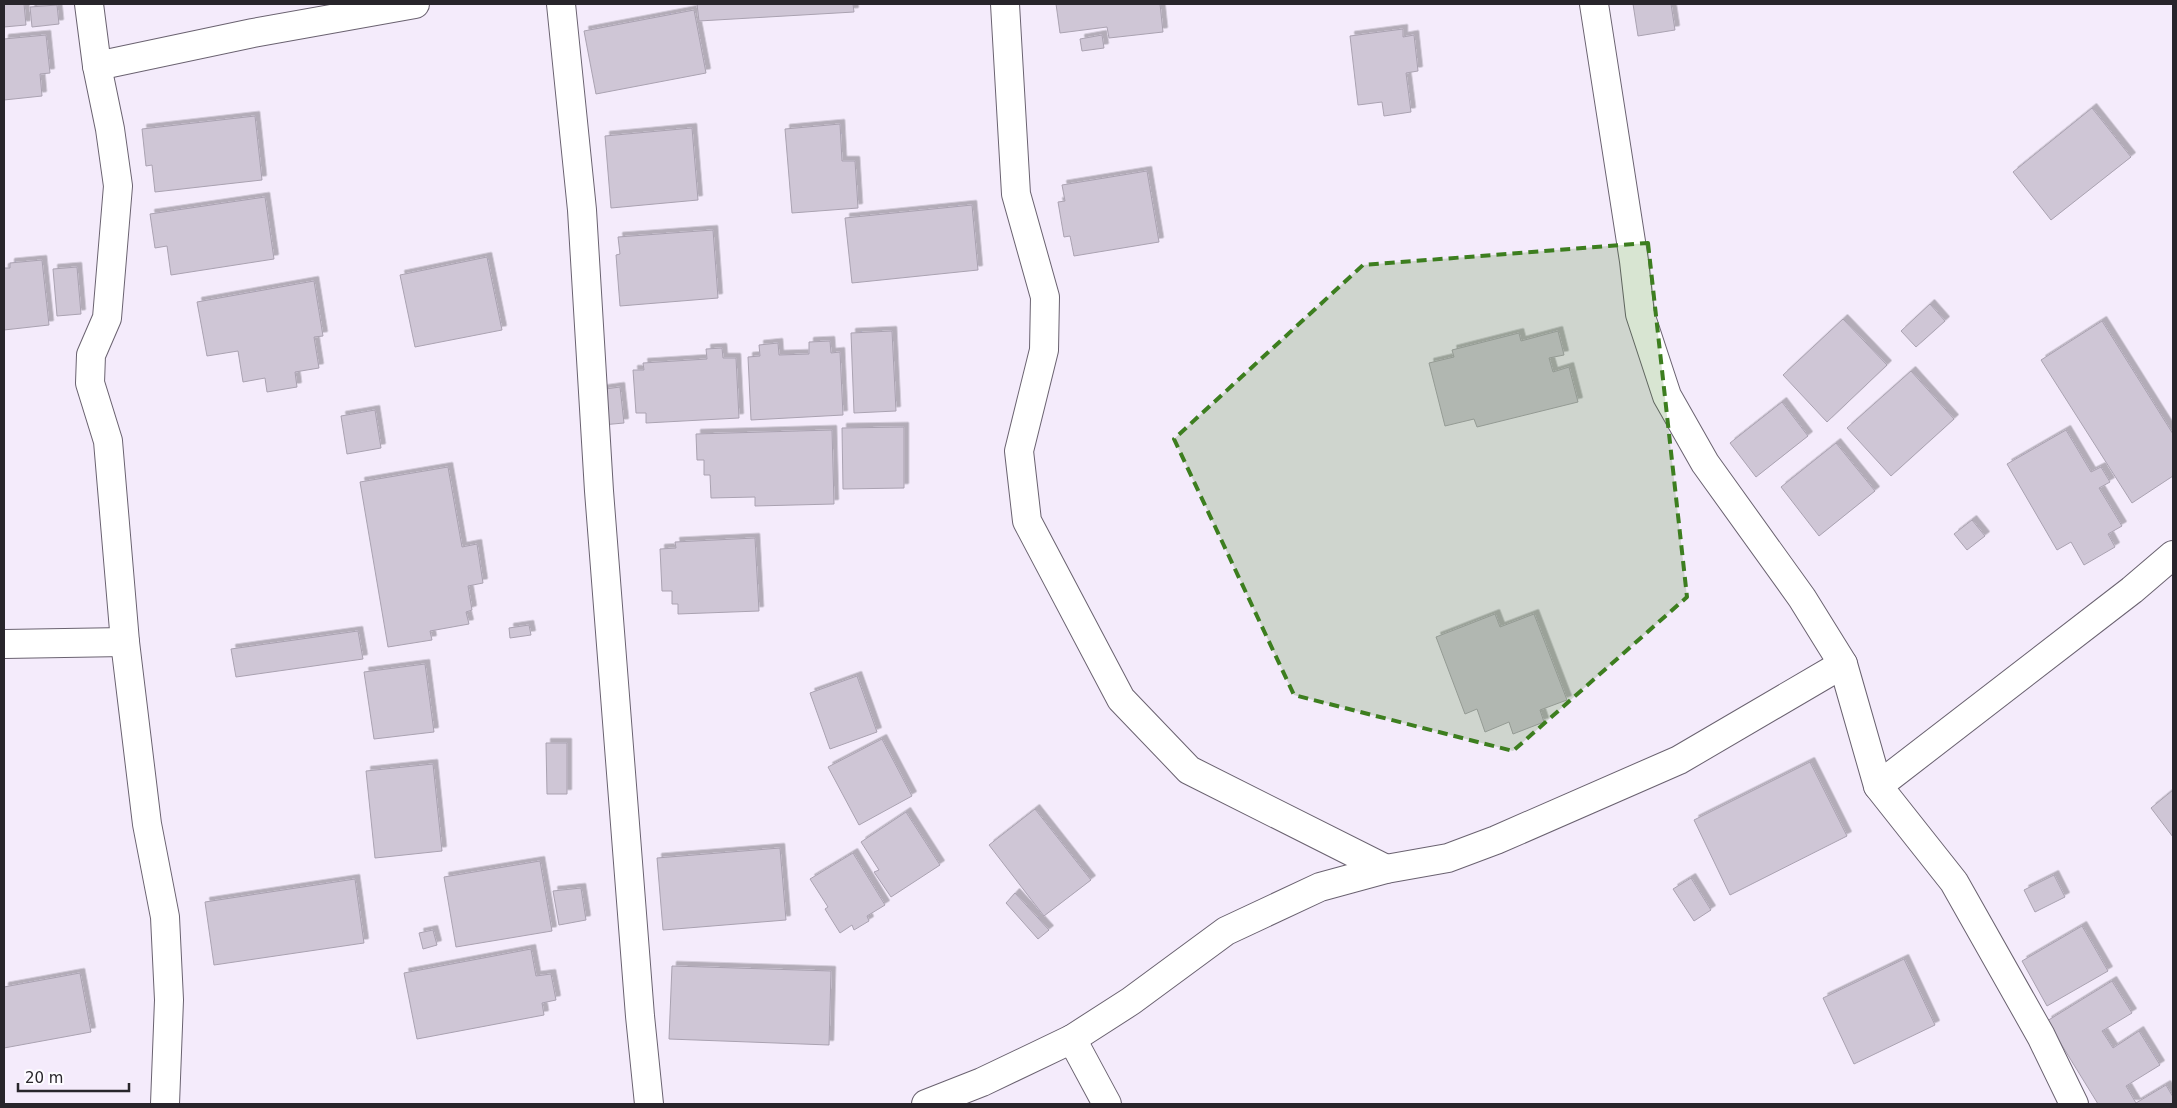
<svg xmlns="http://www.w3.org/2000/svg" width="2177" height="1108" font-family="'DejaVu Sans',sans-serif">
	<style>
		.building { fill: #cfc6d6; stroke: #aaa2b1; filter: url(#shadow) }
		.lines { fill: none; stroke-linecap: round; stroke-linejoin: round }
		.street-casing { stroke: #6a6270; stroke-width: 30 }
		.street { stroke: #fff; stroke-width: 28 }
		.marked { fill: #3d7e1f; fill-opacity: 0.2; stroke: #3d7e1f; stroke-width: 4; stroke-dasharray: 10 6; stroke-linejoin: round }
	</style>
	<defs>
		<filter id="shadow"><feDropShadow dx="4.5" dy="-4.5" stdDeviation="0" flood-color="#0004"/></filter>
	</defs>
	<rect width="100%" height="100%" fill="#f4ebfb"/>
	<g class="building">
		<path d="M4,4H24L26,25L4,27Z"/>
		<path d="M697,4H853L854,12L699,21Z"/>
		<path d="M1056,4H1160L1163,32L1109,38L1107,27L1060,33Z"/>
		<path d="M1633,4H1671L1675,30L1638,36Z"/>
		<path d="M57,5L59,24L32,27L30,7Z"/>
		<path d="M694,10L706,73L596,94L584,31Z"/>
		<path d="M1403,29V37L1414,35L1418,71L1406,73L1411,112L1384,116L1382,102L1358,105L1350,36Z"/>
		<path d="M46,35L50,73L40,74L42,96L4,100V39Z"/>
		<path d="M1102,35L1104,48L1082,51L1080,39Z"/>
		<path d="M2092,108L2131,157L2051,220L2013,172Z"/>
		<path d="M255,116L262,180L155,192L152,165L146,166L142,129Z"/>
		<path d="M840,124L842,161H855L858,208L792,213L785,129Z"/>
		<path d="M692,128L698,200L611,208L605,136Z"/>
		<path d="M1147,171L1159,242L1074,256L1070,236L1064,237L1058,202L1065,201L1062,185Z"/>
		<path d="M265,197L274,259L171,275L167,246L155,248L150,214Z"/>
		<path d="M972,205L978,270L852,283L845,218Z"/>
		<path d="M713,230L718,298L620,306L616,255L620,254L618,237Z"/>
		<path d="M487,257L502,330L415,347L400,275Z"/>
		<path d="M42,260L49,325L4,330V268H10V263Z"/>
		<path d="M77,267L81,314L57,316L53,269Z"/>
		<path d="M314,281L323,336L314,337L319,368L295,372L297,387L267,392L265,378L243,382L238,351L207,356L197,302Z"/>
		<path d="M1930,304L1945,321L1916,347L1901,331Z"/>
		<path d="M1843,319L1887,365L1827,422L1783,375Z"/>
		<path d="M2102,321L2173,434V476L2132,503L2041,360Z"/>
		<path d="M892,331L896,411L854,413L851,333Z"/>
		<path d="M1558,331L1564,355L1549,358L1553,372L1569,367L1578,402L1477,427L1474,419L1445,426L1429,363L1454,357L1452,350L1519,333L1521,341Z"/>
		<path d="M830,341L831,353L840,352L843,415L751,420L748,357L760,356L759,345L778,343L779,355L809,354V342Z"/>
		<path d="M722,348L723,358H736L739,418L646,423V413H636L633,370H644L643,363L707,359L706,349Z"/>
		<path d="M1911,371L1954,419L1891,476L1847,428Z"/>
		<path d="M620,387L624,423L602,425L598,390Z"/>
		<path d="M1782,402L1808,436L1756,477L1730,443Z"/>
		<path d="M375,410L381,448L347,454L341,416Z"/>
		<path d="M904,427V488L843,489L842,428Z"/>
		<path d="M832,430L834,504L755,506V497L711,498L710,475H704V460H697L696,434Z"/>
		<path d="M2066,430L2091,472L2101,467L2110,482L2099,488L2122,526L2108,534L2115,547L2084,565L2071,542L2057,550L2007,464Z"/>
		<path d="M1836,443L1875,491L1819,536L1781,487Z"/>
		<path d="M448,467L462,547L477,544L483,583L468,586L472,610L466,612L469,624L430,631L432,640L388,647L360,482Z"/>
		<path d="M1972,520L1985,536L1967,550L1954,534Z"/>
		<path d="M755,538L759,611L678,614V604H672V591H662L660,549L676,548L675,542Z"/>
		<path d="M1495,614L1500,627L1534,614L1567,700L1540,710L1544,722L1513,734L1509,722L1485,732L1477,709L1465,714L1436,637Z"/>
		<path d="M529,625L531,635L510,638L509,628Z"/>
		<path d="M358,631L363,659L236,677L231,649Z"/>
		<path d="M425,664L434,732L374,739L364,672Z"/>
		<path d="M857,676L877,732L830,749L810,693Z"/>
		<path d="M882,739L912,796L859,825L828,767Z"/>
		<path d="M546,743H567V794H547Z"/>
		<path d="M1810,762L1847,836L1730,895L1694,820Z"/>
		<path d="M433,764L442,851L375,858L366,771Z"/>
		<path d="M2173,790V837L2151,808Z"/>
		<path d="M1035,809L1091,880L1044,916L989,845Z"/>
		<path d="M906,812L940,865L891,897L874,872L879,870L861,842Z"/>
		<path d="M780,848L786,920L663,930L657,858Z"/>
		<path d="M853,853L885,905L867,916L869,921L854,930L852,925L840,933L825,909L828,907L810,879Z"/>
		<path d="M540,861L552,931L456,947L444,877Z"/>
		<path d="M2054,875L2065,897L2035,912L2024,890Z"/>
		<path d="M1691,878L1711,910L1694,921L1673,889Z"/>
		<path d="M355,879L364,943L214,965L205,902Z"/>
		<path d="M581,888L586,920L559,925L553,891Z"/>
		<path d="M1015,893L1049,930L1038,939L1006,903Z"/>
		<path d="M2082,926L2108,971L2047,1006L2022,961Z"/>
		<path d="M433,930L437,945L423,949L419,933Z"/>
		<path d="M531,949L536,976L551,974L556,1000L542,1003L544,1015L417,1039L404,973Z"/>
		<path d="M1904,959L1935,1025L1854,1064L1823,998Z"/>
		<path d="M672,966L831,971L829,1045L669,1039Z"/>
		<path d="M80,973L91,1032L4,1048V987Z"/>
		<path d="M2112,981L2132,1013L2102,1031L2113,1048L2139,1031L2160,1065L2126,1086L2136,1103L2166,1085L2173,1097V1104H2098L2047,1021Z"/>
	</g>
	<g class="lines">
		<g class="street-casing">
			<g id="street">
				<path d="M89,4L97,66L110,129L118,186L107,318L91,355L90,383L108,441L125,642L147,824L165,917L169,1000L165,1104"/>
				<path d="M561,4L582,210L599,491L640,1016L649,1104"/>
				<path d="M1005,4L1016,194L1045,297L1044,350L1019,451L1027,521L1121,699L1189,770L1386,869"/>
				<path d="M1594,4L1634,261L1640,314L1667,396L1705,463L1802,598L1843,664L1878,786L1954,882L2041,1036L2074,1104"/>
				<path d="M97,66L253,33L415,4"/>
				<path d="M4,644L125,642"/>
				<path d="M1878,786L2132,590L2173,555"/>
				<path d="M1072,1039L1107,1104"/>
				<path d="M926,1104L982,1082L1072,1039L1131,1001L1226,931L1320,887L1386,869L1448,858L1496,840L1679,760L1843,664"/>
			</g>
		</g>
		<use href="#street" class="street"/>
	</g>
	<path class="marked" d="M1648,243L1687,597L1513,751L1294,695L1174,439L1363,265Z"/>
	<rect width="2177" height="1108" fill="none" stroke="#28252b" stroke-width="10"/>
	<path d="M18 1083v8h111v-8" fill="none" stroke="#28252b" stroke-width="2.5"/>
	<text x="25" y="1083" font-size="15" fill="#28252b" stroke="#fdfbff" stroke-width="4" paint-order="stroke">20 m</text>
</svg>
